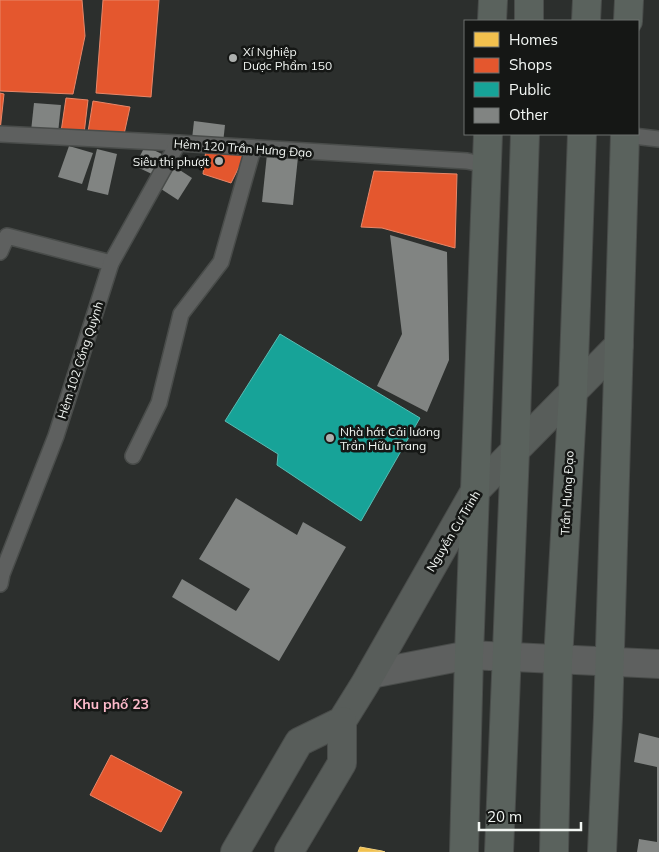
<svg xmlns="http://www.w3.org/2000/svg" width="659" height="852" font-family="Mulish,sans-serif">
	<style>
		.homes { fill: #f2c14e; stroke: #f2d180 }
		.shops { fill: #e4572e; stroke: #e88769 }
		.public { fill: #17a398; stroke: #59bcb3 }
		.building { fill: #818482 }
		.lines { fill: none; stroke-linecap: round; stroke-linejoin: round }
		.lane-casing { stroke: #494c4a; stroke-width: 18 }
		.street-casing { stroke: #494c4a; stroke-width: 30 }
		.secondary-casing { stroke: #494c4a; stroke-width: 30 }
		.primary-casing { stroke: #494c4a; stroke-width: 30 }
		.lane { stroke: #5e605f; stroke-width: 15 }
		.street { stroke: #5e605f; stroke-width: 28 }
		.secondary { stroke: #585d5a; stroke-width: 28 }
		.primary { stroke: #5a625d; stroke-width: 28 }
		.poi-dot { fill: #adb0ae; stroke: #151715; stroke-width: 2 }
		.labels { text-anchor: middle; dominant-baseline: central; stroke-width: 5; stroke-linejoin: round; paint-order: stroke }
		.poi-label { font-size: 12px; fill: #f2f6f3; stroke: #151715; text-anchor: start }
		.street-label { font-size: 12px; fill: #f2f6f3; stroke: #151715 }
		.neighbourhood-label { font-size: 14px; font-weight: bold; fill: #fdbacb; stroke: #151715 }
	</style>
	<rect width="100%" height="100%" fill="#2c2f2d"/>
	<path class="homes" d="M360,847L382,851L385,852H358Z"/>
	<g class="shops">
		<path d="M0,0H82L85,36L73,94L0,91Z"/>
		<path d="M103,0H159L151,97L96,93Z"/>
		<path d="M0,93L4,94L0,131Z"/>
		<path d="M66,98L88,100L84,134L61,132Z"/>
		<path d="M93,101L130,107L123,139L88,132Z"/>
		<path d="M206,149L246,153L231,183L203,174Z"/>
		<path d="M374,171L457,174L455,248L382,228L361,227Z"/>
		<path d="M111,755L182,792L161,832L90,795Z"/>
	</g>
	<path class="public" d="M280,334L420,418L361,521L277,465L278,454L225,421Z"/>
	<g class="building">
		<path d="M34,103L61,105L58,133L31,131Z"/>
		<path d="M194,121L225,125L223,143L192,139Z"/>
		<path d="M69,146L93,153L82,184L58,177Z"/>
		<path d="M145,146L164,155L154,175L135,166Z"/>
		<path d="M97,149L117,154L108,195L87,190Z"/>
		<path d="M267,154L298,157L293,205L262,202Z"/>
		<path d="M172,165L192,178L178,200L158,187Z"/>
		<path d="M390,235L447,252L449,360L427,412L377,386L402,334Z"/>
		<path d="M236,498L297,535L303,522L346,547L279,661L172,597L182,579L236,611L250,589L199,559Z"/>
		<path d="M639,733L659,738V852H637L639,839L657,842V767L634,762Z"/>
	</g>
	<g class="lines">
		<g class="lane-casing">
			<g id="lane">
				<path d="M0,134L178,143L467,161L486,165"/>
				<path d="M625,135L659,139"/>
				<path d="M0,252L7,236L111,263"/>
				<path d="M133,456L159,403L181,314L221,262L253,149"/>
				<path d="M0,584L2,574L56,436L111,263L178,143"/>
			</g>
		</g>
		<g class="street-casing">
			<path id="street" d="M371,674L469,655L659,664"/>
		</g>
		<g class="secondary-casing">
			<g id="secondary">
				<path d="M235,852L299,742L342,721L365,684L475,491L619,345"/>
				<path d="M289,852L342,763V721"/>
			</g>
		</g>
		<g class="primary-casing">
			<g id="primary">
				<path d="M492,21L493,0"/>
				<path d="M529,21V0"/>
				<path d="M586,21L587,0"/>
				<path d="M628,21L629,0"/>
				<path d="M464,852L469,655L488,134"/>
				<path d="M499,852L515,451L525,134"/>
				<path d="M554,852L558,660L573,392L582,134"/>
				<path d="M602,852L608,717L625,134"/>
			</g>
		</g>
		<use href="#lane" class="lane"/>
		<use href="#street" class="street"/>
		<use href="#secondary" class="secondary"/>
		<use href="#primary" class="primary"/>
	</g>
	<g class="poi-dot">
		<circle cx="233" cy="58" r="5"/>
		<circle cx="219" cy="161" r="5"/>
		<circle cx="330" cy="438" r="5"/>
	</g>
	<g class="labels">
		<g class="poi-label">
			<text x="243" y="51">Xí Nghiệp<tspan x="243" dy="14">Dược Phẩm 150</tspan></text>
			<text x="209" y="161" text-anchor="end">Siêu thị phượt</text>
			<text x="340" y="431">Nhà hát Cải lương<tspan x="340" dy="14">Trần Hữu Trang</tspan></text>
		</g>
		<g class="street-label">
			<text transform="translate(243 148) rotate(4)">Hẻm 120 Trần Hưng Đạo</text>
			<text transform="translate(80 360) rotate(-72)">Hẻm 102 Cống Quỳnh</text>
			<text transform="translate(567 493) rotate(-87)">Trần Hưng Đạo</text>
			<text transform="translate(453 531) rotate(-59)">Nguyễn Cư Trinh</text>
		</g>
		<g class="neighbourhood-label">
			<text x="111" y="704">Khu phố 23</text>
		</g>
	</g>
	<rect x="464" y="20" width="175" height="115" fill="#151715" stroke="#6d706e"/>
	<rect x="474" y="32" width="25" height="15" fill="#f2c14e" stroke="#6d706e"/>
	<text x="509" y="45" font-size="15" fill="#f2f6f3">Homes</text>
	<rect x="474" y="58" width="25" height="15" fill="#e4572e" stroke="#6d706e"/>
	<text x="509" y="70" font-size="15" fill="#f2f6f3">Shops</text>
	<rect x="474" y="82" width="25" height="15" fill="#17a398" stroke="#6d706e"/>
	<text x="509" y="95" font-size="15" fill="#f2f6f3">Public</text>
	<rect x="474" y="108" width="25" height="15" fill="#818482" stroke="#6d706e"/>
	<text x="509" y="120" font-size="15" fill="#f2f6f3">Other</text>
	<path d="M479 822v8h102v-8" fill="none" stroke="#f2f6f3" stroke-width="2.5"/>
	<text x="487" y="822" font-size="15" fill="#f2f6f3" stroke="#151715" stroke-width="4" paint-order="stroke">20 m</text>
</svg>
